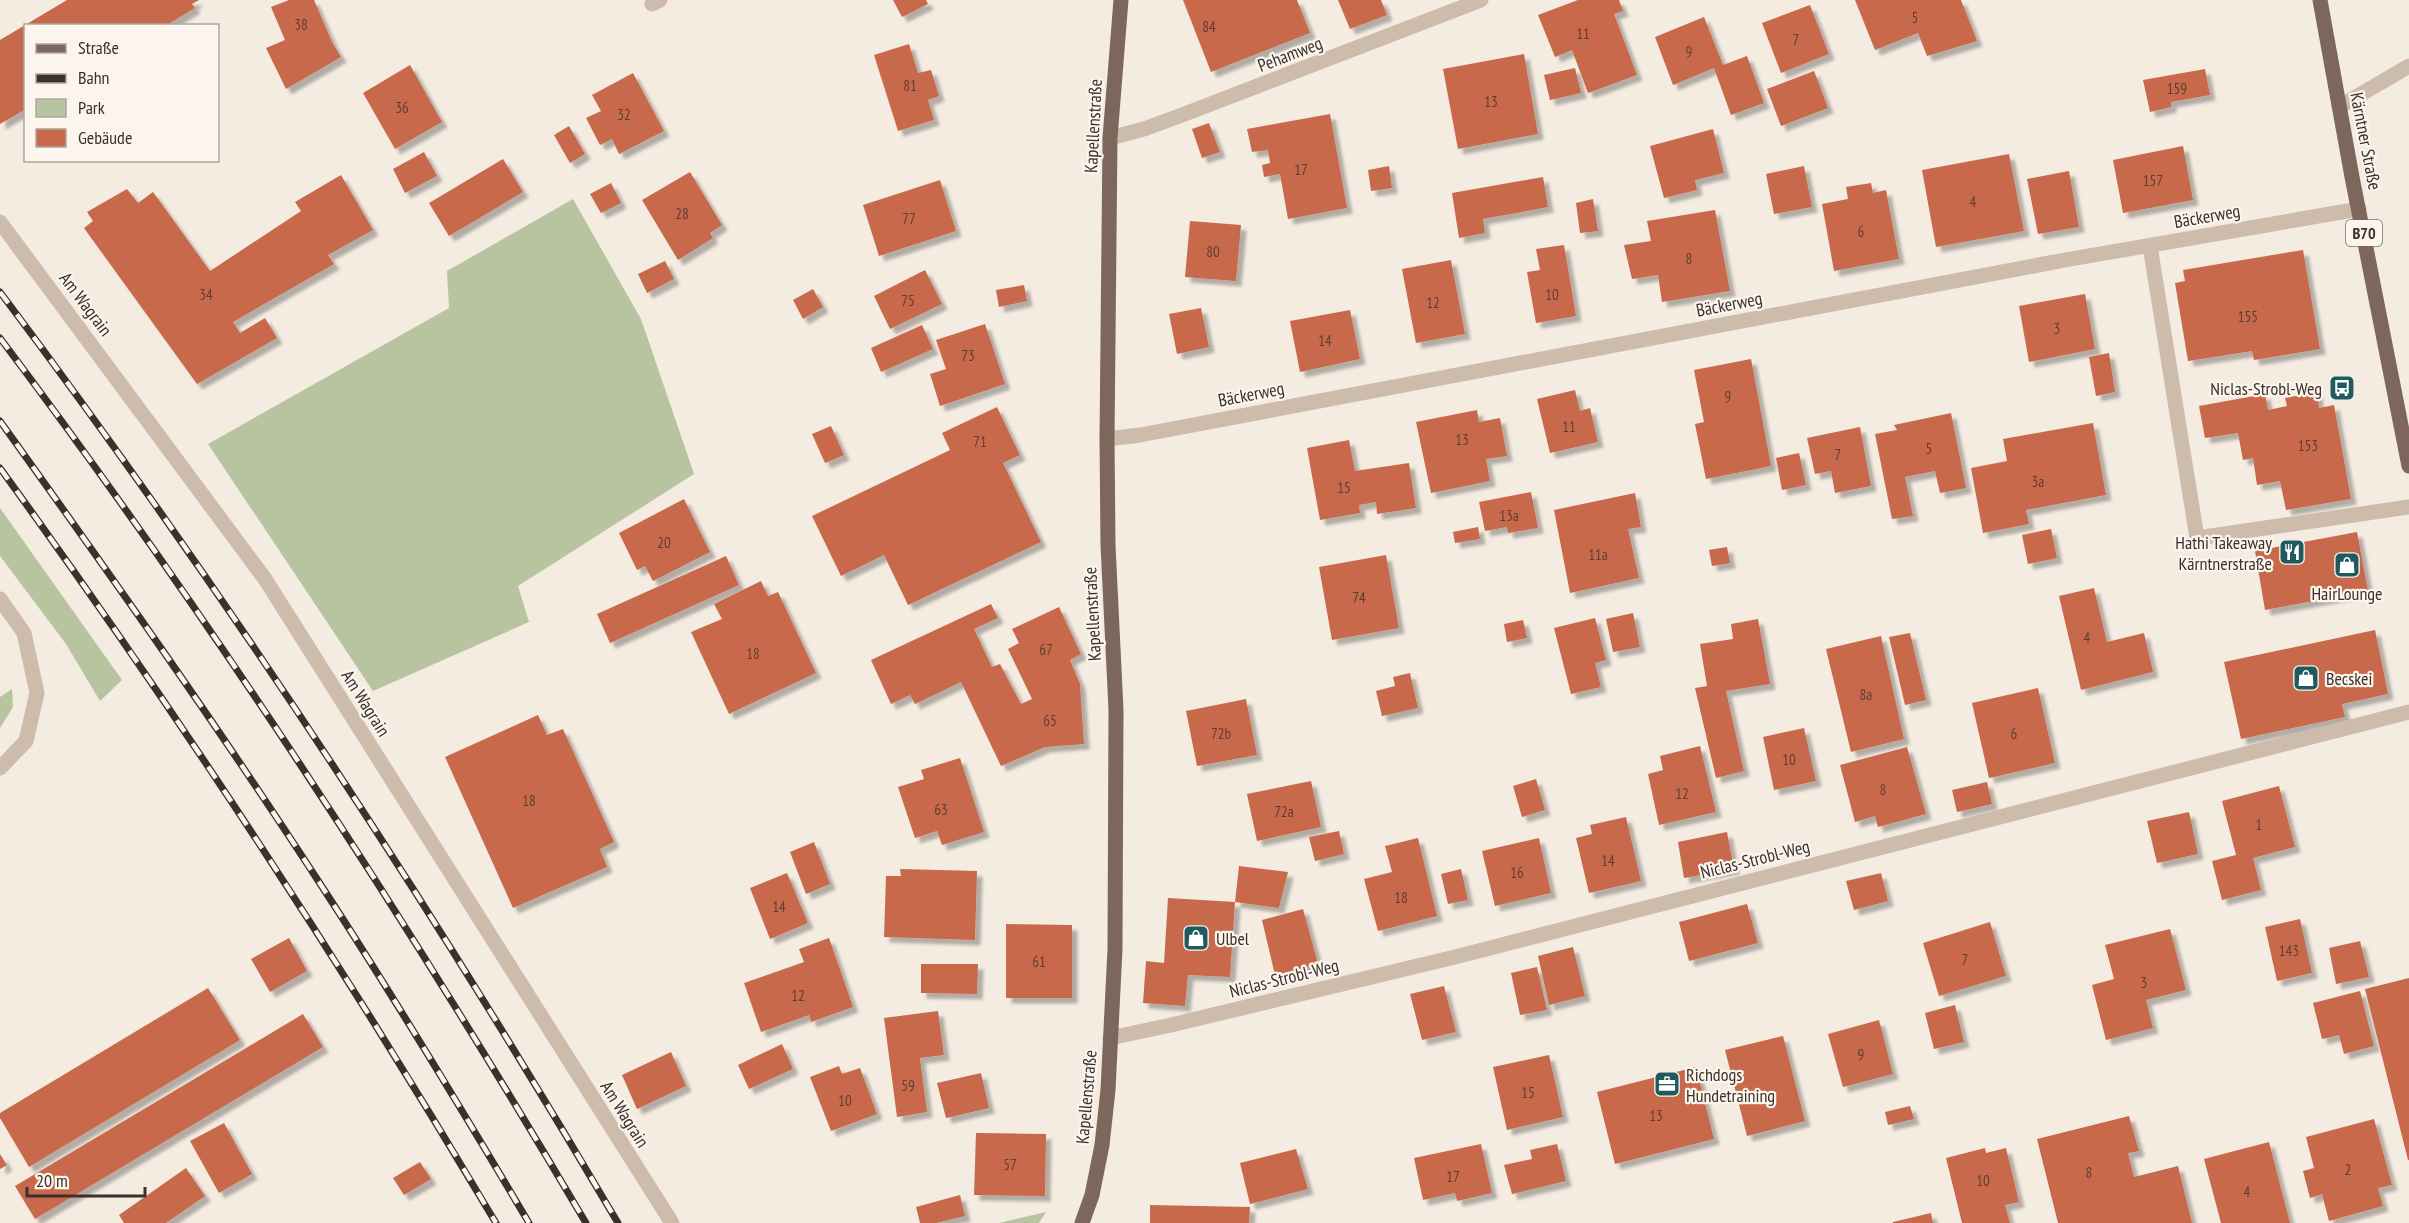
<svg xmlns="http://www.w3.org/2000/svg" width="2409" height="1223" font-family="'PT Sans Narrow',sans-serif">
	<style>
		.green { fill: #b8c4a0 }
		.building { fill: #c8694b; filter: url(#shadow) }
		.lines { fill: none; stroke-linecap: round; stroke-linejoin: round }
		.minor { stroke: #cdbbac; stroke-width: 15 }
		.major { stroke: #7d675c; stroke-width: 15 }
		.rail-casing { stroke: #3b302b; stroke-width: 7 }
		.rail { stroke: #fbf5ee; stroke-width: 4.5; stroke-dasharray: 14; stroke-linecap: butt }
		.labels { text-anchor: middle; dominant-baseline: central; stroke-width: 4.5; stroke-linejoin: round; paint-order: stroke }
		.number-label { font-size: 15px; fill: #5e3e33 }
		.shield { fill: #fbf5ee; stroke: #756b66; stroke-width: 1.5 }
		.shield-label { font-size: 16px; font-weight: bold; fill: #3b302b }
		.street-label { font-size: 18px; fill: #3b302b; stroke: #fbf5ee }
		.poi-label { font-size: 18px; fill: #3b302b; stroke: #fbf5ee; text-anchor: start }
	</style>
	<defs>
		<filter id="shadow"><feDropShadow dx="5.5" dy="5.5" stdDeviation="1.5" flood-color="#0004"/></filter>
	</defs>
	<rect width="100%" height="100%" fill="#f4ebe1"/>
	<g class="green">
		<path d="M573,199L641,319L694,474L518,586L529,622L373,691L208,444L449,308L447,271Z"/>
		<path d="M0,508L122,680L100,701L66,644L0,556Z"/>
		<path d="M12,689L13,707L0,728V697Z"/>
		<path d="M1046,1212L1039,1223H999Z"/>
	</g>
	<g class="building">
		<path d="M67,0H199L192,4L195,8L165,26H26V109L0,124V40Z"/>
		<path d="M289,0H314L332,42L341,57L286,89L266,48L285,40L271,7Z"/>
		<path d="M893,0H926L928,4L902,17Z"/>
		<path d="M1183,0H1297L1310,33L1211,72Z"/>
		<path d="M1338,0H1381L1387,15L1350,29Z"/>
		<path d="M1578,0H1619L1623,11L1614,14L1637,75L1588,93L1572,50L1555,57L1538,15Z"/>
		<path d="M1855,0H1961L1977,41L1927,56L1918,33L1875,50Z"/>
		<path d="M1810,5L1829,54L1781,73L1762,23Z"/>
		<path d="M1704,17L1723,65L1747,56L1764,103L1731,115L1714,68L1673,85L1655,37Z"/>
		<path d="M909,44L918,73L931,70L939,96L928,100L934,120L898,131L874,55Z"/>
		<path d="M1524,54L1538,134L1458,149L1443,69Z"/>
		<path d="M410,65L442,122L395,149L363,93Z"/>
		<path d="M1575,68L1581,93L1550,100L1544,75Z"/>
		<path d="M2205,69L2210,95L2171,102V107L2150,112L2143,80Z"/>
		<path d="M1814,71L1828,108L1781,126L1767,89Z"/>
		<path d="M633,73L664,131L619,154L612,139L600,145L586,118L601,111L592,95Z"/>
		<path d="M1330,114L1347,208L1288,219L1280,174L1264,177L1262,165L1270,163L1268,150L1252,152L1247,129Z"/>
		<path d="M1209,123L1220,152L1202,158L1192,129Z"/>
		<path d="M569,126L585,154L570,163L554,135Z"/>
		<path d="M1713,129L1724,173L1695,180L1697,190L1664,198L1650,146Z"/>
		<path d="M2183,146L2193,200L2123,213L2113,160Z"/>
		<path d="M424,152L437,176L405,193L393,169Z"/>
		<path d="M2009,154L2024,231L1936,247L1922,170Z"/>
		<path d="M503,159L523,192L449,236L429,203Z"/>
		<path d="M1389,166L1392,188L1371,191L1368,170Z"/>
		<path d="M1804,166L1812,207L1774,214L1766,174Z"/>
		<path d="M2069,171L2079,227L2038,234L2027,179Z"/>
		<path d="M690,172L722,225L710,233L713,238L678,260L642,200Z"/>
		<path d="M341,175L373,230L328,255L334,264L233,322L240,333L265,318L277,338L197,384L84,228L93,221L87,212L127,189L138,203L153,192L210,271L301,211L295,202Z"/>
		<path d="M1543,177L1548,207L1483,219L1485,233L1459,238L1452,193Z"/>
		<path d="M940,180L956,231L879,256L863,205Z"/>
		<path d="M611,183L621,203L601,213L590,194Z"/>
		<path d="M1871,183L1873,193L1886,190L1899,259L1834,271L1822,204L1848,199L1846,187Z"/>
		<path d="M1593,199L1598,231L1580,233L1576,203Z"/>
		<path d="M1715,210L1730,291L1662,302L1658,275L1632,279L1624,245L1651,241L1647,221Z"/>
		<path d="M1190,221L1241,225L1236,281L1185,277Z"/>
		<path d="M1564,245L1576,316L1536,323L1527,272L1540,270L1536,249Z"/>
		<path d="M2303,250L2320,349L2254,360L2252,351L2188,361L2175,283L2185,281L2183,270Z"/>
		<path d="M1451,260L1465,334L1416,343L1402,269Z"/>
		<path d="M665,261L674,279L647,293L638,274Z"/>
		<path d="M925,270L942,304L890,329L874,296Z"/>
		<path d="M1024,285L1027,301L999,307L996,290Z"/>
		<path d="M813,289L823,307L803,319L793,300Z"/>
		<path d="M2085,294L2095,349L2029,362L2019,306Z"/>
		<path d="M1201,308L1209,347L1177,354L1169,314Z"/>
		<path d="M1350,310L1360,359L1300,372L1290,321Z"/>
		<path d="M985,324L1005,384L940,406L930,374L946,369L936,340Z"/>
		<path d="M922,325L933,349L881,372L871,348Z"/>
		<path d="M2109,353L2115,392L2096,396L2089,357Z"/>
		<path d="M1751,359L1771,466L1706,479L1695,424L1704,422L1694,370Z"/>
		<path d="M1575,390L1580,411L1590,408L1598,442L1550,453L1537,399Z"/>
		<path d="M2317,392L2319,408L2334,405L2351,499L2286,510L2280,481L2257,485L2253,458L2243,460L2238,433L2205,438L2199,406L2265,394L2268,410L2287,406L2285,398Z"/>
		<path d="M997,407L1020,455L1003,463L1041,542L908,605L884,555L841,576L812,516L950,450L942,433Z"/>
		<path d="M1477,410L1479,422L1500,418L1507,456L1486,459L1490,481L1431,493L1416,422Z"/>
		<path d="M1951,413L1966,488L1940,493L1935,471L1905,477L1913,516L1892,519L1875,434L1897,430L1894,425Z"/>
		<path d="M2093,423L2106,495L2026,510L2029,524L1983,533L1971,468L2007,461L2003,439Z"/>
		<path d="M831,426L844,455L825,463L812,434Z"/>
		<path d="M1860,427L1871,486L1835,493L1831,471L1815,474L1807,438Z"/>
		<path d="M1349,440L1355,471L1409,463L1416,508L1377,514L1376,502L1359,505L1360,513L1320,520L1307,448Z"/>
		<path d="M1799,453L1806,485L1782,490L1776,458Z"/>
		<path d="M1531,492L1538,528L1508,533L1507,527L1485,531L1479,502Z"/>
		<path d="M1635,493L1641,527L1628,529L1639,578L1570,593L1554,510Z"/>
		<path d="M684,499L710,552L653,581L645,566L637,570L619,533Z"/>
		<path d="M1478,527L1480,539L1455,543L1453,532Z"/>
		<path d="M2051,529L2057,558L2028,564L2022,535Z"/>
		<path d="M2357,532L2368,591L2265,610L2255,551Z"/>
		<path d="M1727,547L1730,563L1712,566L1709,550Z"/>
		<path d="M1386,555L1399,628L1332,640L1319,567Z"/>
		<path d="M726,556L739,585L610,643L597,614Z"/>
		<path d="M761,581L768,596L778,592L816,673L729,714L691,632L722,619L714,604Z"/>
		<path d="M2094,588L2107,642L2144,633L2153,672L2081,690L2059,596Z"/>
		<path d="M991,604L998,618L974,629L992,667L1000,664L1021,704L1032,699L1008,649L1019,643L1012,629L1059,607L1081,654L1070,660L1080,684L1084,744L1045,747L1001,766L961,682L915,704L910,695L891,704L871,660Z"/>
		<path d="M1633,613L1640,647L1613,652L1606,619Z"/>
		<path d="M1595,618L1606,660L1595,663L1601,687L1571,694L1554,628Z"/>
		<path d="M1758,619L1770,684L1726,691L1744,771L1716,778L1695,688L1707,686L1700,644L1733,639L1731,624Z"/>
		<path d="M1523,620L1527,638L1507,642L1504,624Z"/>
		<path d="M2375,630L2388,694L2342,704L2345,717L2241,739L2224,662Z"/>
		<path d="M1910,633L1926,700L1905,705L1889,637Z"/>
		<path d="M1881,636L1904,739L1851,752L1826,649Z"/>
		<path d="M1410,673L1418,708L1382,716L1376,691L1395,686L1393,677Z"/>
		<path d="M2038,688L2055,763L1989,778L1972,703Z"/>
		<path d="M1246,699L1257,755L1197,766L1186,711Z"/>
		<path d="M538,715L547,735L563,729L614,842L600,849L607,867L513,908L445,757Z"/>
		<path d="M1804,728L1816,781L1774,790L1763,737Z"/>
		<path d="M1700,746L1716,812L1659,825L1648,774L1663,770L1660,756Z"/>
		<path d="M1907,747L1926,814L1878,827L1875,816L1855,822L1840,765Z"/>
		<path d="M960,758L984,832L942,845L937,831L915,838L898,787L924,779L921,770Z"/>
		<path d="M1536,779L1545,810L1522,817L1513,786Z"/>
		<path d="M1311,781L1321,827L1257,841L1247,794Z"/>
		<path d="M1987,782L1992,804L1957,812L1952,790Z"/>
		<path d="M2279,786L2295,847L2253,858L2261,890L2222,900L2212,861L2236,855L2222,801Z"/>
		<path d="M2189,812L2198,854L2157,863L2147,821Z"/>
		<path d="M1626,817L1641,881L1589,893L1576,838L1592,834L1590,825Z"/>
		<path d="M1339,831L1344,854L1315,861L1309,837Z"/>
		<path d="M1727,832L1734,869L1684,878L1678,842Z"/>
		<path d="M1418,838L1437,916L1378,931L1364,879L1392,872L1385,846Z"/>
		<path d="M1539,838L1551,893L1495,906L1482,851Z"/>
		<path d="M814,842L830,884L806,894L790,852Z"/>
		<path d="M1239,866L1288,872L1279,908L1235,902L1230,977L1188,975L1185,1006L1143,1003L1146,961L1164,963L1168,898L1235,902Z"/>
		<path d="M900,869L977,871L975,940L884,937L886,876H901Z"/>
		<path d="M1461,869L1468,900L1448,904L1441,874Z"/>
		<path d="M787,873L808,923L770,939L750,888Z"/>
		<path d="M1881,873L1888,901L1854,910L1846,881Z"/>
		<path d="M1747,904L1758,943L1689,961L1679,922Z"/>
		<path d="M1303,909L1318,964L1275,975L1262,920Z"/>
		<path d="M2300,919L2312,973L2277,981L2265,927Z"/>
		<path d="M1990,922L2006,976L1939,996L1923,943Z"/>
		<path d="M1006,924L1072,925V998H1006Z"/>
		<path d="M2170,929L2186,990L2146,1000L2153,1028L2106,1040L2092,985L2114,979L2105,945Z"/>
		<path d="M289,938L307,971L270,992L251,959Z"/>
		<path d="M829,938L853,1007L811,1022L809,1015L761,1032L744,983L804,962L799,949Z"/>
		<path d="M2360,941L2369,977L2336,984L2329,948Z"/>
		<path d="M1573,947L1585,996L1549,1005L1538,956Z"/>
		<path d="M921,964H978L977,994L921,993Z"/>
		<path d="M1537,967L1547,1010L1520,1015L1511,973Z"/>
		<path d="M2409,978V1160H2408L2365,989Z"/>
		<path d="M1444,986L1456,1032L1422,1040L1410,994Z"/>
		<path d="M208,988L240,1040L29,1167L0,1118V1113Z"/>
		<path d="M2360,991L2374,1046L2344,1054L2339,1035L2322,1039L2313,1003Z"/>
		<path d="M1955,1005L1964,1042L1934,1049L1925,1013Z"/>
		<path d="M938,1011L944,1055L920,1058L927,1112L897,1117L884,1018Z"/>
		<path d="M303,1014L323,1047L35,1219L15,1186Z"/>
		<path d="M1879,1020L1893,1074L1843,1087L1828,1034Z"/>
		<path d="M1783,1036L1805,1121L1747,1136L1725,1050Z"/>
		<path d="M782,1044L793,1069L749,1089L738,1065Z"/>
		<path d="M671,1052L686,1086L637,1109L622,1075Z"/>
		<path d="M1549,1055L1563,1117L1507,1130L1493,1067Z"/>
		<path d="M839,1066L842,1074L860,1068L877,1114L831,1131L810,1077Z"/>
		<path d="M1696,1067L1714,1139L1615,1164L1597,1092Z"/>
		<path d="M981,1073L989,1108L946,1118L937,1083Z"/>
		<path d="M1910,1106L1914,1119L1888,1125L1885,1112Z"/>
		<path d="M2129,1116L2139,1151L2128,1153L2134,1177L2178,1166L2192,1223H2058L2037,1139Z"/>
		<path d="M2374,1119L2392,1185L2378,1188L2383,1206L2329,1221L2322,1194L2310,1198L2303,1171L2314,1168L2306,1137Z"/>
		<path d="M224,1123L252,1174L219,1193L190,1141Z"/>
		<path d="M976,1133L1046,1134L1045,1196L974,1195Z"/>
		<path d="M2269,1142L2290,1223H2221L2204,1159Z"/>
		<path d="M1481,1144L1492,1193L1457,1201L1455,1193L1423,1200L1414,1158Z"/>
		<path d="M1557,1144L1566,1181L1512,1194L1504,1165L1532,1159L1530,1150Z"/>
		<path d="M1985,1148L1986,1153L2006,1148L2019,1202L2005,1205L2010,1223H1962L1946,1158Z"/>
		<path d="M1296,1149L1308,1189L1250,1204L1240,1163Z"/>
		<path d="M0,1154L7,1165L0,1169Z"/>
		<path d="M420,1162L431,1179L404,1195L393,1178Z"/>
		<path d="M186,1168L205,1196L166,1223H124L119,1215Z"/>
		<path d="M960,1195L965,1216L936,1223H920L916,1207Z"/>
		<path d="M1150,1205L1250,1207L1249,1223H1150Z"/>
		<path d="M1931,1213L1933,1223H1893V1222Z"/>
	</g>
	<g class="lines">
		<g class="minor">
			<path d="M652,4L660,0"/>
			<path d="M2339,107L2409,66"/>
			<path d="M1110,138L1144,129L1182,115L1481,0"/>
			<path d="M0,222L265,579L672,1223"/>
			<path d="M2150,246L2197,538L2409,507"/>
			<path d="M1107,439L1140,435L2065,260L2359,209"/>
			<path d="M0,599L24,633L37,693L26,741L0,768"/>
			<path d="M1110,1038L1171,1025L1451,958L2409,712"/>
		</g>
		<g class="major">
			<path d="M2320,0L2352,177L2409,466"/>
			<path d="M1082,1223L1092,1195L1102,1145L1108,1090L1115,949L1116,710L1108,545L1107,439L1110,138L1121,0"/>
		</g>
		<g class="rail-casing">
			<g id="rail">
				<path d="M0,292C224,590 429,902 618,1223"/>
				<path d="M0,338C213,621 406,918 586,1223"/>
				<path d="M0,421C109,573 217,725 319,882C392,994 461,1108 529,1223"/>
				<path d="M0,468C177,712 342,964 496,1223"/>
			</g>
		</g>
		<use href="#rail" class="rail"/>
	</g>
	<defs>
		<g id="bus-square" transform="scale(1.35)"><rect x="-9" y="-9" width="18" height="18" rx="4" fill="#1f5a5e" stroke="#fbf5ee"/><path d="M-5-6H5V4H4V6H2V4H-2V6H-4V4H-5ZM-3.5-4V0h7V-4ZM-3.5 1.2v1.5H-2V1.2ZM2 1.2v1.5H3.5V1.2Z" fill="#fff"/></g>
		<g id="restaurant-square" transform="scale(1.35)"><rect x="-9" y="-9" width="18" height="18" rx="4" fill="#1f5a5e" stroke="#fbf5ee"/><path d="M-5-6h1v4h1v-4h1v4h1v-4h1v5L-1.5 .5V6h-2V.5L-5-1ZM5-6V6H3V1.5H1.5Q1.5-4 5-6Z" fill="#fff"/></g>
		<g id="shop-square" transform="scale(1.35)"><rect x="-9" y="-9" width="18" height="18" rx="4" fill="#1f5a5e" stroke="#fbf5ee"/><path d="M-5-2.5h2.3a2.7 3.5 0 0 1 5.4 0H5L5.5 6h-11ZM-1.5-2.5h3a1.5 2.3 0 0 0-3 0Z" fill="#fff"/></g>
		<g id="office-square" transform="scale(1.35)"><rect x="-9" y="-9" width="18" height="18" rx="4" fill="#1f5a5e" stroke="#fbf5ee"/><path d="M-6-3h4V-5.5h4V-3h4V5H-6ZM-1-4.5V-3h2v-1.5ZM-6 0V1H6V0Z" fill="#fff"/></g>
	</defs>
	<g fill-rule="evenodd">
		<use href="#bus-square" x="2342" y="388"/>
		<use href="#restaurant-square" x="2292" y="552"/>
		<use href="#shop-square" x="2347" y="565"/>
		<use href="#shop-square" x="2306" y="678"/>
		<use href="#shop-square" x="1196" y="938"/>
		<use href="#office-square" x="1667" y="1084"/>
	</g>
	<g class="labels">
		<g class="number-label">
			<text x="1915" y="17">5</text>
			<text x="301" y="24">38</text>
			<text x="1209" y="26">84</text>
			<text x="1583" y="33">11</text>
			<text x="1796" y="39">7</text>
			<text x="1689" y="51">9</text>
			<text x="910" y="85">81</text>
			<text x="2177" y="88">159</text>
			<text x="1491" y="101">13</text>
			<text x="402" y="107">36</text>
			<text x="624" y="114">32</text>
			<text x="1301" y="169">17</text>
			<text x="2153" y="180">157</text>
			<text x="1973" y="201">4</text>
			<text x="682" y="213">28</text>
			<text x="909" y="218">77</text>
			<text x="1861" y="231">6</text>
			<text x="1213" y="251">80</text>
			<text x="1689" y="258">8</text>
			<text x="206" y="294">34</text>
			<text x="1552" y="294">10</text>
			<text x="908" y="300">75</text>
			<text x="1433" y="302">12</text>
			<text x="2248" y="316">155</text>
			<text x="2057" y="328">3</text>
			<text x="1325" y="340">14</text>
			<text x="968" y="355">73</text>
			<text x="1728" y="396">9</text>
			<text x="1569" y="426">11</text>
			<text x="1462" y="439">13</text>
			<text x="980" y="441">71</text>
			<text x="2308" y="445">153</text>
			<text x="1929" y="448">5</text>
			<text x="1838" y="454">7</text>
			<text x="2038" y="481">3a</text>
			<text x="1344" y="487">15</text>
			<text x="1509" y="515">13a</text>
			<text x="664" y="542">20</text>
			<text x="1598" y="554">11a</text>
			<text x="1359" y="597">74</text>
			<text x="2087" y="637">4</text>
			<text x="1046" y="649">67</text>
			<text x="753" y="653">18</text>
			<text x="1866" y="694">8a</text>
			<text x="1050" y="720">65</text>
			<text x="1221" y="733">72b</text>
			<text x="2014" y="733">6</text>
			<text x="1789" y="759">10</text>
			<text x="1883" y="789">8</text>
			<text x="1682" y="793">12</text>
			<text x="529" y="800">18</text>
			<text x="941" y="809">63</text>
			<text x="1284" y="811">72a</text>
			<text x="2259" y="824">1</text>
			<text x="1608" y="860">14</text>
			<text x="1517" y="872">16</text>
			<text x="1401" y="897">18</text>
			<text x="779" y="906">14</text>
			<text x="2289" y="950">143</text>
			<text x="1965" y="959">7</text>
			<text x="1039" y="961">61</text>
			<text x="2144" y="982">3</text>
			<text x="798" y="995">12</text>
			<text x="1861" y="1054">9</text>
			<text x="908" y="1085">59</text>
			<text x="1528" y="1092">15</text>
			<text x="845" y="1100">10</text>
			<text x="1656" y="1115">13</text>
			<text x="1010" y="1164">57</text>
			<text x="2348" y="1169">2</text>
			<text x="2089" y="1172">8</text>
			<text x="1453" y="1176">17</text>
			<text x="1983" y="1180">10</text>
			<text x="2247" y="1191">4</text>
		</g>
		<rect class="shield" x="2346" y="220" width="36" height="26" rx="4.5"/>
		<g class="shield-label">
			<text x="2364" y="233">B70</text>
		</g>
		<g class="street-label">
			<text transform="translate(1290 54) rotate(-21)">Pehamweg</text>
			<text transform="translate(1093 126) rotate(-87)">Kapellenstraße</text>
			<text transform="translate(2366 141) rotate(79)">Kärntner Straße</text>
			<text transform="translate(2207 216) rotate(-10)">Bäckerweg</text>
			<text transform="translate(86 304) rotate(53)">Am Wagrain</text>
			<text transform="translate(1729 304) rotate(-11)">Bäckerweg</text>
			<text transform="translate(1251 394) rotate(-11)">Bäckerweg</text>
			<text transform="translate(1092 614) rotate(-93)">Kapellenstraße</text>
			<text transform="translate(366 703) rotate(58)">Am Wagrain</text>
			<text transform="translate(1755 859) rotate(-14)">Niclas-Strobl-Weg</text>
			<text transform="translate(1284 978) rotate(-14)">Niclas-Strobl-Weg</text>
			<text transform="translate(1086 1097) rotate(-85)">Kapellenstraße</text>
			<text transform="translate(625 1114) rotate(58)">Am Wagrain</text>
		</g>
		<g class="poi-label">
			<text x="2322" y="388" text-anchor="end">Niclas-Strobl-Weg</text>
			<text x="2272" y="542" text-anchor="end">Hathi Takeaway<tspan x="2272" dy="21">Kärntnerstraße</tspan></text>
			<text x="2347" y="593" text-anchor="middle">HairLounge</text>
			<text x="2326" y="678">Becskei</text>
			<text x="1216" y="938">Ulbel</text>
			<text x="1686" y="1074">Richdogs<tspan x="1686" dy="21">Hundetraining</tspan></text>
		</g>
	</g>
	<rect x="24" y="24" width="195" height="138" fill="#fbf5ee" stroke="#aea6a0" stroke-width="1.5"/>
	<rect x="36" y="44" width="30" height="9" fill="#7d675c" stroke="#aea6a0" stroke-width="1.5"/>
	<text x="78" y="54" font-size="18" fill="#3b302b">Straße</text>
	<rect x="36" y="74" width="30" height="9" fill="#3b302b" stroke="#aea6a0" stroke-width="1.5"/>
	<text x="78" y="84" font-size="18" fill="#3b302b">Bahn</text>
	<rect x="36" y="99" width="30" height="18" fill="#b8c4a0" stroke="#aea6a0" stroke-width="1.5"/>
	<text x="78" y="114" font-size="18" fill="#3b302b">Park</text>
	<rect x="36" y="129" width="30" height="18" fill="#c8694b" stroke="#aea6a0" stroke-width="1.5"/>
	<text x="78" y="144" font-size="18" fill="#3b302b">Gebäude</text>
	<path d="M27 1187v9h118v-9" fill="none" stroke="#3b302b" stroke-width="3"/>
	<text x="36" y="1187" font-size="18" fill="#3b302b" stroke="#fbf5ee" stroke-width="4.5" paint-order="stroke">20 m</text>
</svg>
